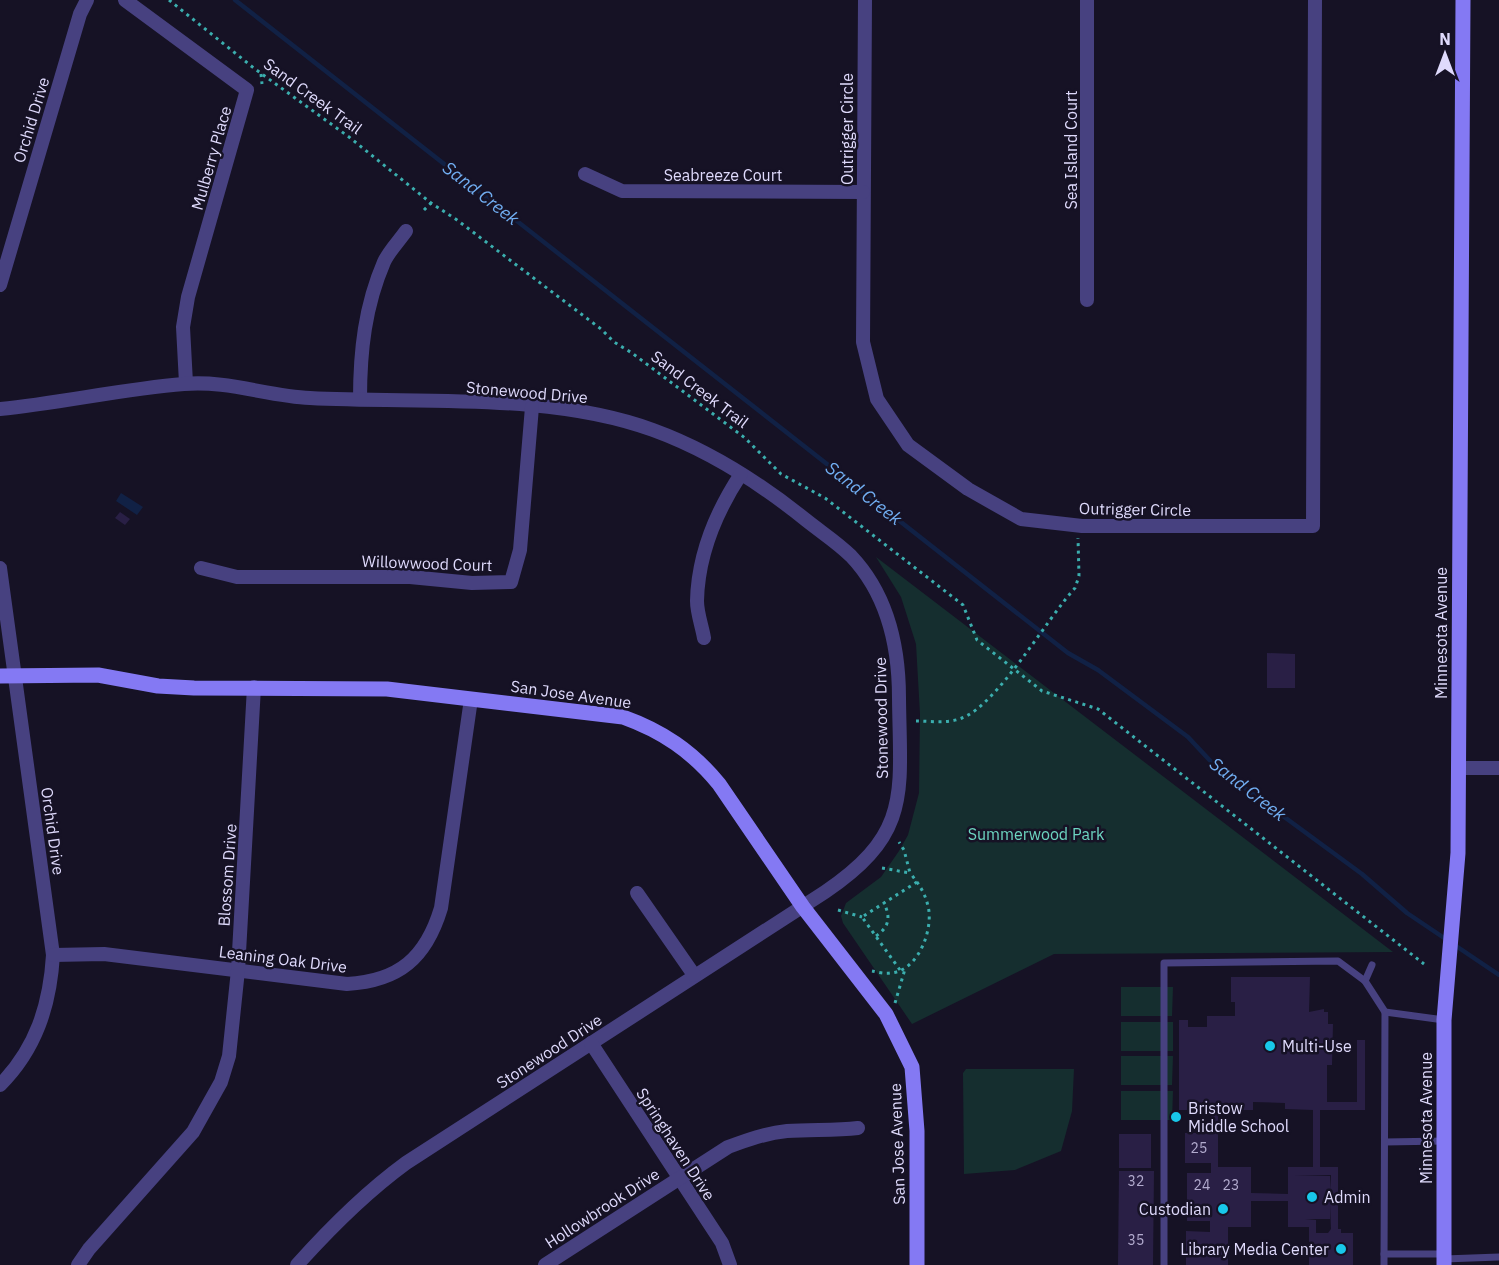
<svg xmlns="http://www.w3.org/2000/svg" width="1499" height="1265" font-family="'IBM Plex Sans',sans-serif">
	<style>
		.green { fill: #152e2f }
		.water { fill: #112145 }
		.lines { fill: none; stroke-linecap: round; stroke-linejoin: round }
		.stream { stroke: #112145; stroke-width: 4.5 }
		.building { fill: #291f45; fill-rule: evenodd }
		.path { stroke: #3baeae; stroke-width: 3; stroke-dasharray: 3 4.5; stroke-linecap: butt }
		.lane { stroke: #474180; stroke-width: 7 }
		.street { stroke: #474180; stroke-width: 14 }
		.secondary { stroke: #8479f3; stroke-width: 15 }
		.poi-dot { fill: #18c8ea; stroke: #161225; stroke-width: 2 }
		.labels { text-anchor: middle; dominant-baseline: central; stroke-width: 5; stroke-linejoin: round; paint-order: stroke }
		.number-label { font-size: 14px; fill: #b2abce }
		.street-label { font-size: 16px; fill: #dfdafc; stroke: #161225 }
		.park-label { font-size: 16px; fill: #6cd5c1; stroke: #161225 }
		.poi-label { font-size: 16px; fill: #dfdafc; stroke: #161225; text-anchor: start }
		.water-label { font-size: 18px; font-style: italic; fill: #71aef2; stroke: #161225 }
	</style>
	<rect width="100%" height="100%" fill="#161225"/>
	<g class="green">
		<path d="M876,557L1393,952L1054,954L912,1024L843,923L841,916L846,903L881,877L899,851L908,835L919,793L920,714L916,644L901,597Z"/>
		<path d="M1121,987H1173L1172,1016H1121Z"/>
		<rect x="1121" y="1022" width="52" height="29"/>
		<path d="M1121,1056H1173L1172,1085H1121Z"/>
		<path d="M966,1069H1074L1072,1111L1061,1151L1015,1170L964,1174L963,1073Z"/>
		<path d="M1121,1091H1173L1172,1120H1121Z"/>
	</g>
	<path class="water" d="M121,493L143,507L137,515L116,501Z"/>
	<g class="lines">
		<path class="stream" d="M235,0L1068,653L1098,670L1188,737L1216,767L1362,874L1407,913L1499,975"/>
	</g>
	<g class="building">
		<path d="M120,512L130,519L125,525L115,518Z"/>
		<path d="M1267,653L1295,654V688H1267Z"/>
		<path d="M1231,977H1310L1309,1012L1324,1009V1012H1328V1024H1333L1332,1065H1327V1102H1357V1040H1365V1110H1320V1167H1338V1229H1341V1233H1353V1265H1309V1227H1288V1201H1251V1227H1228V1265H1186V1231L1210,1232V1221H1187V1173H1211V1163H1185V1133H1211V1109H1207V1102H1202V1110H1179V1020H1188V1027H1207V1016H1235V1002H1231ZM1253,1102L1285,1103V1109L1313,1110V1167H1288V1194L1251,1193V1167H1218V1110H1253ZM1294,1175H1331V1191L1330,1176ZM1330,1204L1331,1229L1328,1233H1316V1220L1305,1219H1330Z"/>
		<rect x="1119" y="1134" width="32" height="34"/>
		<path d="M1119,1171H1154L1153,1265H1118Z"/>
	</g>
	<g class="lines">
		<g class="path">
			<path d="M169,0L255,69L349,137L431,203L457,220L601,329L614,342L632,353L745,438L781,474L825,498L963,605L977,640L1042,691L1098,709L1424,964"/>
			<path d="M261,74L262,84"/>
			<path d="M424,210L431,203"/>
			<path d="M916,721C931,721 948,724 962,718C998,704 1046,620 1075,588L1079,576L1078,538"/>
			<path d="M882,868L910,873L904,850L899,842"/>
			<path d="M838,910L862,917"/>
			<path d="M876,936C889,927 891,918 884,903"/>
			<path d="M900,970L862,917L917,882"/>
			<path d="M872,971C877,972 884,974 890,973C918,972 934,929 928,906C925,893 919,884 910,873"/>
			<path d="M895,1003L905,969"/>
		</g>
		<g class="lane">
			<path d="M1365,981L1372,965"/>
			<path d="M1385,1012L1444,1020"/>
			<path d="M1385,1142L1444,1141"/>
			<path d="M1384,1254H1444"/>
			<path d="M1444,1259L1499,1257"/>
			<path d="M1164,1265V963L1338,961L1365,981L1385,1012L1384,1265"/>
		</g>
		<g class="street">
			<path d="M125,0L247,90L188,297L183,327L186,383"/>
			<path d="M865,0L863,342L877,399L908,445L968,489L1021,519L1082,526H1313L1315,0"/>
			<path d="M1087,0V300"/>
			<path d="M585,174L622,191L863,192"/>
			<path d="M0,285L80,14L87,0"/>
			<path d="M360,399C360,351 365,306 384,262C389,251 399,241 406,231"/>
			<path d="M0,409C61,403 122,389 184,384C226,380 268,396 310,398C420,404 549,392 653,430C708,450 760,483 806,520C821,532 838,543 851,556C888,595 899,646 899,698C900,793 912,833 825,892L406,1163C365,1193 331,1227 297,1265"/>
			<path d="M0,568L53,955C50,1005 36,1049 0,1085"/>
			<path d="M201,568L237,577H410L472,583L511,582L520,550L532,407"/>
			<path d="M704,638C702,626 697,613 697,601C698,554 716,512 741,474"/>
			<path d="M1458,768H1499"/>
			<path d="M637,893L694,975"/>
			<path d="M53,955L104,954L347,984C399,981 426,958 441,908L471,699"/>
			<path d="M591,1043L722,1243L730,1265"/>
			<path d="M78,1265L89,1249L193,1132L221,1082L229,1056L238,970L254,687"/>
			<path d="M545,1265L728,1147C747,1140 766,1133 787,1131C811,1129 834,1131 858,1128"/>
		</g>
		<g class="secondary">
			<path d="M0,676L98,675L158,686L194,688L387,689L623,717C662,731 692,751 719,784L803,907L886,1014L912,1067L917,1131V1265"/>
			<path d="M1444,1265V1020L1458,853L1463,0"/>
		</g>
	</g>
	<g class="poi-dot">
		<circle cx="1270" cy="1046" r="6"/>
		<circle cx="1176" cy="1117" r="6"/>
		<circle cx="1312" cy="1197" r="6"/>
		<circle cx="1223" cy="1209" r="6"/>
		<circle cx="1341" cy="1249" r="6"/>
	</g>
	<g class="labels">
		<g class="number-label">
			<text x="1199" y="1148">25</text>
			<text x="1136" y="1181">32</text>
			<text x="1202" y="1185">24</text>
			<text x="1231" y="1185">23</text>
			<text x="1136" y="1240">35</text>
		</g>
		<g class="street-label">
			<text transform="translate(313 96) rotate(36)">Sand Creek Trail</text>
			<text transform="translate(31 120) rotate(-73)">Orchid Drive</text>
			<text transform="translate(847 129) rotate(-90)">Outrigger Circle</text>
			<text transform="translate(1071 150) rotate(-90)">Sea Island Court</text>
			<text transform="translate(211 158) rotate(-74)">Mulberry Place</text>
			<text x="723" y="175">Seabreeze Court</text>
			<text transform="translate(700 389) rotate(37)">Sand Creek Trail</text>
			<text transform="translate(527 392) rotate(5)">Stonewood Drive</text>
			<text transform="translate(1135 509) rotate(1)">Outrigger Circle</text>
			<text transform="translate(427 563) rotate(2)">Willowwood Court</text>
			<text transform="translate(1441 633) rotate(-90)">Minnesota Avenue</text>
			<text transform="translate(571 694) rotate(8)">San Jose Avenue</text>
			<text transform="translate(881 718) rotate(-91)">Stonewood Drive</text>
			<text transform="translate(53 831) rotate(82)">Orchid Drive</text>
			<text transform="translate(227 875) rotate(-86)">Blossom Drive</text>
			<text transform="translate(283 959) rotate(7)">Leaning Oak Drive</text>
			<text transform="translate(549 1051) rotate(-33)">Stonewood Drive</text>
			<text transform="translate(1426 1118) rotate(-90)">Minnesota Avenue</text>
			<text transform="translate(676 1144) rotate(57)">Springhaven Drive</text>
			<text transform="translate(897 1144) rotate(-92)">San Jose Avenue</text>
			<text transform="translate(602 1208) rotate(-33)">Hollowbrook Drive</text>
		</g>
		<g class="park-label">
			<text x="1036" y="834">Summerwood Park</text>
		</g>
		<g class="poi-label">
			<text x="1282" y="1046">Multi-Use</text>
			<text x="1188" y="1108">Bristow<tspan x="1188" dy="18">Middle School</tspan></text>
			<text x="1324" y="1197">Admin</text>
			<text x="1211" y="1209" text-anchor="end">Custodian</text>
			<text x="1329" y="1249" text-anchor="end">Library Media Center</text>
		</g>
		<g class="water-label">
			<text transform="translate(481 193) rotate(38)">Sand Creek</text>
			<text transform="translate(864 493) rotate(38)">Sand Creek</text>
			<text transform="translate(1248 789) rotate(38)">Sand Creek</text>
		</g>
	</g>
	<g transform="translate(1445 54)" stroke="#161225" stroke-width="4.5" paint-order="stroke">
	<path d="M0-4.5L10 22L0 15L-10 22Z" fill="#dfdafc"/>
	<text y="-9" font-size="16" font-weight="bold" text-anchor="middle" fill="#dfdafc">N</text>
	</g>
</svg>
